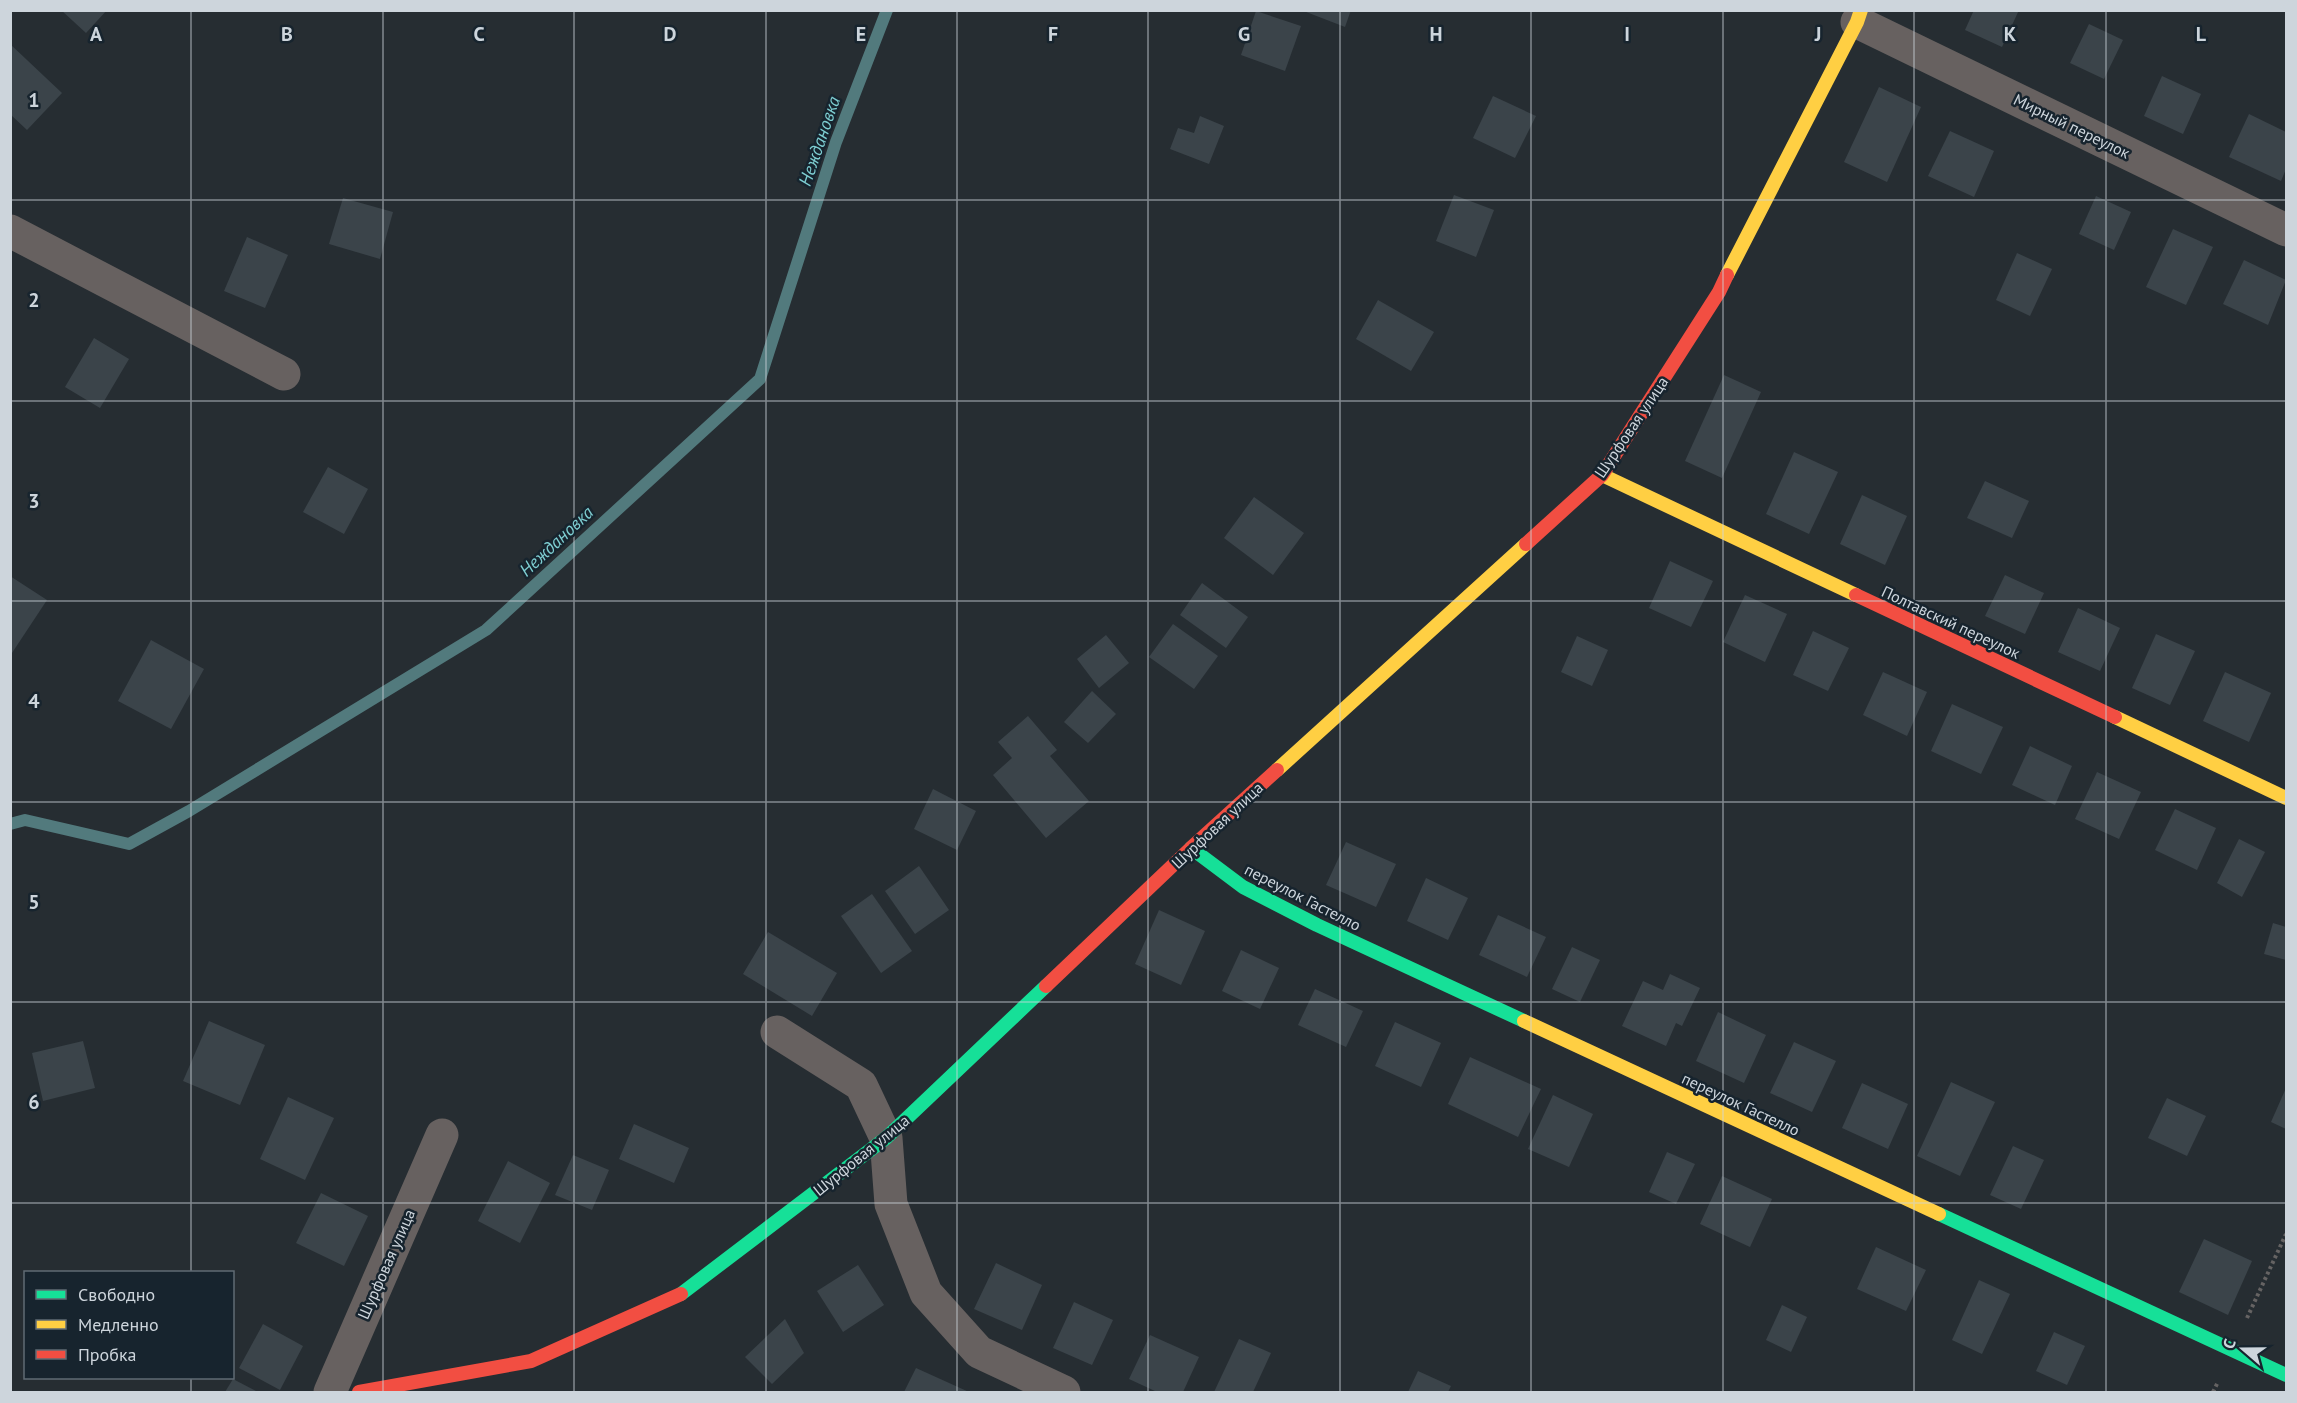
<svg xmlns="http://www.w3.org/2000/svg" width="2297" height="1403" font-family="'PT Sans',sans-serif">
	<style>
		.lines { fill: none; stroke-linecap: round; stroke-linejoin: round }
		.stream { stroke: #527a7d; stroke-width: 12 }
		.building { fill: #3b444a }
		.path { stroke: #656363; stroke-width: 4; stroke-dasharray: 3 3; stroke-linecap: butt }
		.street { stroke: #676160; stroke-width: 33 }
		.fast { stroke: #16e098; stroke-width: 14 }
		.slow { stroke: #ffcf43; stroke-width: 14 }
		.jam { stroke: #f24e42; stroke-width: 14 }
		.grid { fill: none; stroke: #cdd5dc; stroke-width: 1.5; stroke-opacity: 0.55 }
		.labels { text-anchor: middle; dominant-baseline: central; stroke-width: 5; stroke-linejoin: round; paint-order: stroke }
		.street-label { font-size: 16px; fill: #cdd5dc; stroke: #17242e }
		.water-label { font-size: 18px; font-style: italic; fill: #7eced2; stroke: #17242e }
		.grid-label { font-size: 20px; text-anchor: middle; font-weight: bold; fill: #cdd5dc; stroke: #17242e; stroke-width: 5; stroke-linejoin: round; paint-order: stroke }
	</style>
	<rect width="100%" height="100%" fill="#262d32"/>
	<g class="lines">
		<path class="stream" d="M10,824L25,820L129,844L189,811L486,630L760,379L836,142L887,10"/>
	</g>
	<g class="building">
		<path d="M61,10H107L86,33Z"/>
		<path d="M1301,10H1351L1345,27Z"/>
		<path d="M1974,10H2019L2002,47L1965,30Z"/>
		<path d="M1256,11L1301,26L1285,71L1241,55Z"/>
		<path d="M2089,24L2123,40L2104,79L2070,63Z"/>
		<path d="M10,44L62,93L27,130L10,114Z"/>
		<path d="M2162,76L2201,94L2183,134L2144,116Z"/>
		<path d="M1879,87L1921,107L1887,182L1844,162Z"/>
		<path d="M1493,96L1536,116L1515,158L1473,138Z"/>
		<path d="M2249,114L2286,132V169L2281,181L2229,157Z"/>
		<path d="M1200,116L1224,126L1209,164L1170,149L1178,128L1194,133Z"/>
		<path d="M1950,131L1994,151L1974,197L1928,176Z"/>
		<path d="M1454,195L1494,210L1476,257L1436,241Z"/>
		<path d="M2096,196L2131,212L2114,250L2079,234Z"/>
		<path d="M343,198L393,212L380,259L329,244Z"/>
		<path d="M2173,229L2213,247L2186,305L2146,287Z"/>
		<path d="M247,237L288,255L265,308L224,291Z"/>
		<path d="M2017,253L2052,269L2030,316L1996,300Z"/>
		<path d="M2244,260L2286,280L2268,325L2223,304Z"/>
		<path d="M1378,300L1434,332L1411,371L1356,339Z"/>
		<path d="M94,338L129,359L100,408L65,387Z"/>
		<path d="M1724,375L1761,392L1722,478L1685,461Z"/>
		<path d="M1794,452L1838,472L1809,534L1766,514Z"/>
		<path d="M328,467L368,489L344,534L303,512Z"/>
		<path d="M1985,481L2029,501L2012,538L1967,518Z"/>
		<path d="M1862,495L1907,516L1885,565L1840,544Z"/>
		<path d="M1254,497L1304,533L1273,575L1224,538Z"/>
		<path d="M1670,561L1713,581L1691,627L1649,608Z"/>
		<path d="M2005,575L2044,593L2025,634L1985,616Z"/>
		<path d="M10,576L47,600L10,656Z"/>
		<path d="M1202,583L1248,617L1226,648L1180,615Z"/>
		<path d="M1745,595L1787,614L1765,662L1723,642Z"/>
		<path d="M2078,608L2120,628L2100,671L2058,652Z"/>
		<path d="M1173,624L1218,656L1194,689L1149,657Z"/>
		<path d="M1813,631L1849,648L1828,691L1793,675Z"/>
		<path d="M2156,634L2195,651L2170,705L2132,688Z"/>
		<path d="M1106,635L1129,663L1099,688L1077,659Z"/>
		<path d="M1577,636L1608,650L1592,686L1561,672Z"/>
		<path d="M151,640L204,669L171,729L118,701Z"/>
		<path d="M1883,672L1927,692L1907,736L1863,715Z"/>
		<path d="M2225,672L2271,693L2249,742L2203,721Z"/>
		<path d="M1092,691L1116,714L1088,743L1064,722Z"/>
		<path d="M1952,704L2003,727L1981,774L1931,751Z"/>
		<path d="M1028,716L1057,750L1050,756L1089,801L1046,838L993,775L1012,758L998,742Z"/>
		<path d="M2030,746L2072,766L2055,805L2012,785Z"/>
		<path d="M2097,772L2141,792L2119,839L2075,819Z"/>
		<path d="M933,789L976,811L957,850L914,829Z"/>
		<path d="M2175,809L2216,828L2197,870L2155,850Z"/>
		<path d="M2239,839L2265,852L2242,897L2217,883Z"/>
		<path d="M1346,842L1396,864L1376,907L1326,885Z"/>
		<path d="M919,866L949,910L915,934L885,891Z"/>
		<path d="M1426,878L1468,898L1448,940L1407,921Z"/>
		<path d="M872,894L912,951L881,973L841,916Z"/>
		<path d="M1159,910L1205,931L1181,985L1135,964Z"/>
		<path d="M1498,915L1546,937L1527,977L1479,955Z"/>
		<path d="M2273,923L2286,927V960L2264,954Z"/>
		<path d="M768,932L837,973L812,1016L743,974Z"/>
		<path d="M1572,947L1600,960L1580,1002L1552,989Z"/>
		<path d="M1241,950L1279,968L1260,1009L1222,991Z"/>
		<path d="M1670,974L1700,988L1682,1026L1676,1023L1666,1046L1622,1026L1643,981L1663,990Z"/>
		<path d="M1315,989L1363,1011L1346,1047L1298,1025Z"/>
		<path d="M1718,1012L1766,1035L1744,1083L1696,1061Z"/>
		<path d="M209,1021L265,1045L240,1105L183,1081Z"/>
		<path d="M1395,1022L1441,1043L1421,1087L1375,1066Z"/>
		<path d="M83,1041L95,1088L43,1101L32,1053Z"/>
		<path d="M1794,1042L1836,1061L1812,1112L1770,1093Z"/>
		<path d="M1470,1057L1541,1089L1518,1137L1448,1104Z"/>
		<path d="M1951,1082L1995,1102L1960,1176L1917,1156Z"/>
		<path d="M1862,1083L1908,1104L1888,1149L1842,1128Z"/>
		<path d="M2286,1088V1129L2271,1122Z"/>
		<path d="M1553,1095L1593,1114L1569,1167L1528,1149Z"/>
		<path d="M288,1097L334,1118L305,1180L260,1159Z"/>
		<path d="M2167,1098L2206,1116L2187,1156L2148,1138Z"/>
		<path d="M634,1124L689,1148L674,1183L619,1159Z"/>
		<path d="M2013,1146L2044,1160L2021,1209L1990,1195Z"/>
		<path d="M1667,1152L1695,1164L1676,1204L1649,1192Z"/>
		<path d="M573,1155L609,1170L592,1210L555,1195Z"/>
		<path d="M508,1161L550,1183L520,1243L478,1221Z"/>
		<path d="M1722,1176L1772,1199L1750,1247L1700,1224Z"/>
		<path d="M321,1193L368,1216L344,1266L296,1243Z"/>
		<path d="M2204,1239L2252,1261L2228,1315L2179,1292Z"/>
		<path d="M1876,1247L1926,1270L1906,1311L1857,1289Z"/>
		<path d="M996,1263L1042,1285L1022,1330L974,1309Z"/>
		<path d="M858,1265L884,1305L843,1332L817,1291Z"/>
		<path d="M1979,1280L2010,1294L1982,1354L1952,1340Z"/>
		<path d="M1074,1302L1113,1320L1092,1365L1053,1348Z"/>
		<path d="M1782,1305L1807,1317L1791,1352L1766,1340Z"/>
		<path d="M785,1319L804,1353L772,1384L745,1357Z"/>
		<path d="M263,1324L303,1346L280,1390L239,1368Z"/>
		<path d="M2054,1332L2085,1346L2067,1385L2036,1371Z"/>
		<path d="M1150,1335L1199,1357L1183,1392H1157L1129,1379Z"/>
		<path d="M1239,1339L1271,1353L1253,1392H1214Z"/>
		<path d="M916,1368L969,1392H904Z"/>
		<path d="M1418,1371L1451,1386L1448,1392H1408Z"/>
		<path d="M233,1379L258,1392H225Z"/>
	</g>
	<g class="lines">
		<g class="path">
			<path d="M2247,1318L2286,1234"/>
			<path d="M2213,1392L2218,1382"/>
		</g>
		<g class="street">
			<path d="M1857,22L2286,230"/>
			<path d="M10,231L284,374"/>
			<path d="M777,1032L861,1085L886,1138L891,1204L926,1293L979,1352L1064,1392"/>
			<path d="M330,1392L442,1135"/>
		</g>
		<g class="fast">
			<path d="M1191,848L1243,887L1317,925L1524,1021"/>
			<path d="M1939,1214L2286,1375"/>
			<path d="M681,1294L886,1138L1046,986"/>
		</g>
		<g class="slow">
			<path d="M1727,275L1857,22L1861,10"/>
			<path d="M1602,475L1856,595"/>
			<path d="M2115,717L2286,798"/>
			<path d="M1277,770L1526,544"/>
			<path d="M1524,1021L1939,1214"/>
		</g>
		<g class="jam">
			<path d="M1526,544L1602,475L1719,292L1727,275"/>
			<path d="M1856,595L2115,717"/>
			<path d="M1046,986L1191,848L1277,770"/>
			<path d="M359,1392L531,1361L681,1294"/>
		</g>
	</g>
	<path class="grid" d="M191,10V1272M383,10V1392M574,10V1392M766,10V1392M957,10V1392M1148,10V1392M1340,10V1392M1531,10V1392M1723,10V1392M1914,10V1392M2106,10V1392M10,200H2286M10,401H2286M10,601H2286M10,802H2286M10,1002H2286M10,1203H2286M191,1378V1392"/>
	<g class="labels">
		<g class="street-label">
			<text transform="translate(2072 126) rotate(26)">Мирный переулок</text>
			<text transform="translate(1631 427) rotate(-56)">Шурфовая улица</text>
			<text transform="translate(1951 622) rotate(25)">Полтавский переулок</text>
			<text transform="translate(1217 825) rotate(-43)">Шурфовая улица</text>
			<text transform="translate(1303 897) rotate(27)">переулок Гастелло</text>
			<text transform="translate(1741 1104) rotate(25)">переулок Гастелло</text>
			<text transform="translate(861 1155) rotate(-39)">Шурфовая улица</text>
			<text transform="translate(386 1264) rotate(-66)">Шурфовая улица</text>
		</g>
		<g class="water-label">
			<text transform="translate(819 141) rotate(-71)">Неждановка</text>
			<text transform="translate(556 541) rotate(-43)">Неждановка</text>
		</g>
	</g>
	<g class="grid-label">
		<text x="96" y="41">A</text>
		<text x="287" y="41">B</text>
		<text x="479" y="41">C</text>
		<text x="670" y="41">D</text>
		<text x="861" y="41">E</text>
		<text x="1053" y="41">F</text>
		<text x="1244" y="41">G</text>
		<text x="1436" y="41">H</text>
		<text x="1627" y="41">I</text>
		<text x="1818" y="41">J</text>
		<text x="2010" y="41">K</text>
		<text x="2201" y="41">L</text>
		<text x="34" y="107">1</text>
		<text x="34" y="307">2</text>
		<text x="34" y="508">3</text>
		<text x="34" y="708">4</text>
		<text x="34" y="909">5</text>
		<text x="34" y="1109">6</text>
	</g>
	<rect width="2297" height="1403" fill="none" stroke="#cdd5dc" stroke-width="24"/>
	<rect x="24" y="1271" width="210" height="108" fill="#17242e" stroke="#606b74" stroke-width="1.5"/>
	<rect x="36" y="1290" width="30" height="9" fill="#16e098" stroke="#606b74" stroke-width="1.5"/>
	<text x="78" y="1301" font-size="18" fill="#cdd5dc">Свободно</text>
	<rect x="36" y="1320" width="30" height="9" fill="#ffcf43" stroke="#606b74" stroke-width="1.5"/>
	<text x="78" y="1331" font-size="18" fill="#cdd5dc">Медленно</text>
	<rect x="36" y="1350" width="30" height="9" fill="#f24e42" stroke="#606b74" stroke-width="1.5"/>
	<text x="78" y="1361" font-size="18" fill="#cdd5dc">Пробка</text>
	<g transform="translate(2243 1349) rotate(290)" stroke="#17242e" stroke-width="4.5" paint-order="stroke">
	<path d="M0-4.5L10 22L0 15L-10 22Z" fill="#cdd5dc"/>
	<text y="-9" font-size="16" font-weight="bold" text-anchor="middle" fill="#cdd5dc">С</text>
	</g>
</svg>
